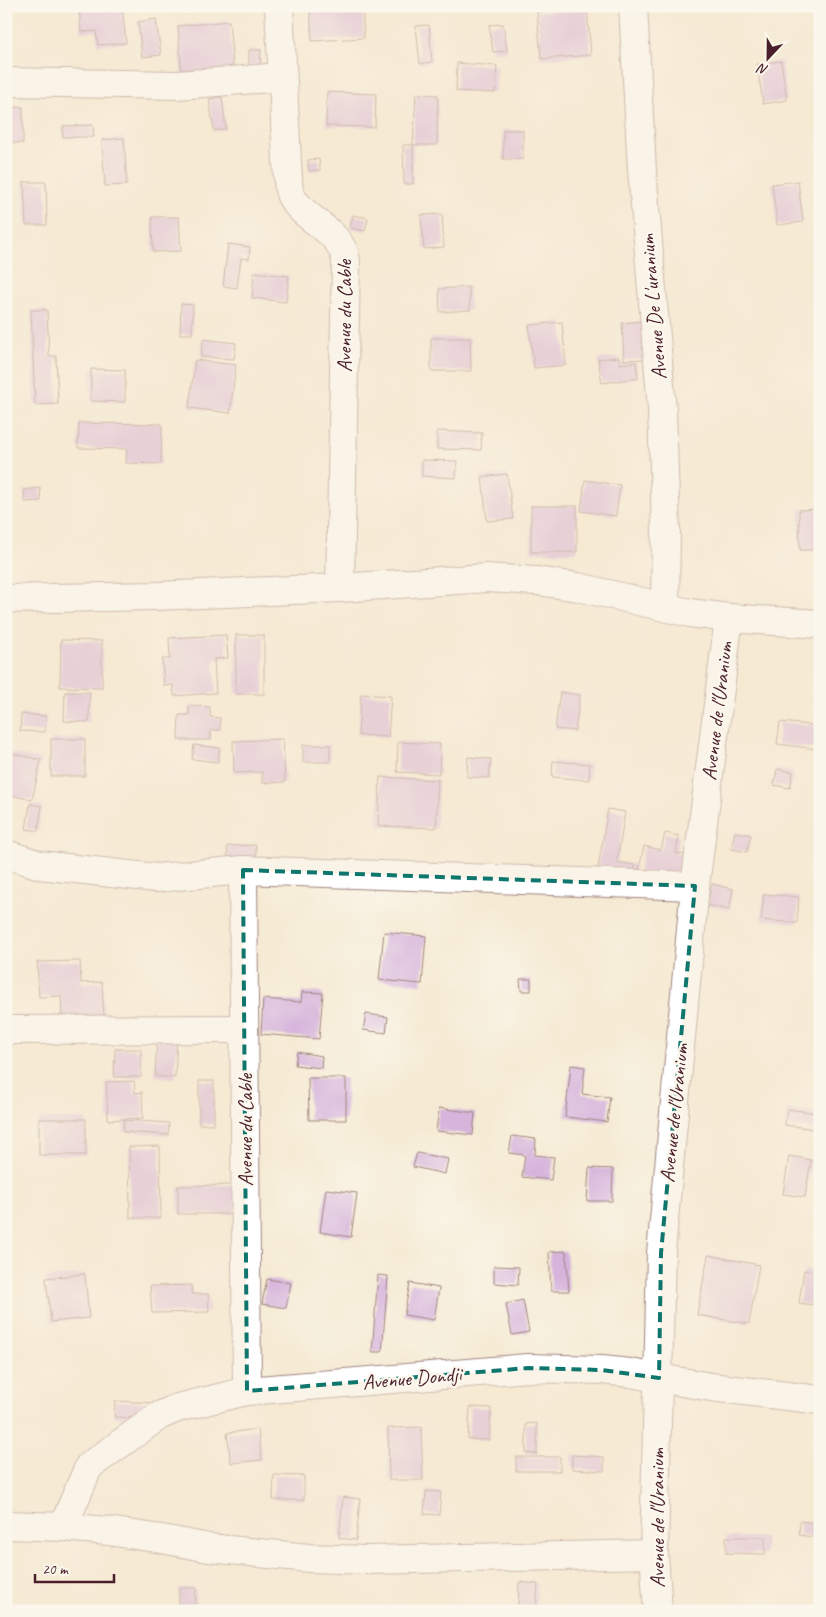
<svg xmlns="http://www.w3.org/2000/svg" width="826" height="1617" font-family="Caveat,sans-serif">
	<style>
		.building { fill: #d6b4dc }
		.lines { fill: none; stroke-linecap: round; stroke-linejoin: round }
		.street-casing { stroke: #a0847f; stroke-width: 30 }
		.street { stroke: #fff; stroke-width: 28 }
		.marked { fill: none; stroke: #0f766e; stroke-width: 4; stroke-dasharray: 10 6; stroke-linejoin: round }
		.labels { text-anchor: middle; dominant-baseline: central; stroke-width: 5; stroke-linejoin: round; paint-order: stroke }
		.street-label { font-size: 21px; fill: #4a1f2b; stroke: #fbf7ec }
	</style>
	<rect width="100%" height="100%" fill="#fbf7ec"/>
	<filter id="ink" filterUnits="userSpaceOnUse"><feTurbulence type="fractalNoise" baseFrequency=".02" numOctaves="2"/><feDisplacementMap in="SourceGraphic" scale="10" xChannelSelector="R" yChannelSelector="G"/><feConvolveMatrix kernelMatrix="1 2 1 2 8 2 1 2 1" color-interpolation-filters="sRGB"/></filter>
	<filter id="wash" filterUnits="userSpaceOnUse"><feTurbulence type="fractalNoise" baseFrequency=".0096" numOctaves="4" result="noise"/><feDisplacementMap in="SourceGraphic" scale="20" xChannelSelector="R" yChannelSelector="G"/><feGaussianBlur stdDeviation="1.12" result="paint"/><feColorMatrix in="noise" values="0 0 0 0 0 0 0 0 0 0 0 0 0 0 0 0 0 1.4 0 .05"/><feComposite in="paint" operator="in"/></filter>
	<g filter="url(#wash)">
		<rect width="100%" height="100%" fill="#f5ead3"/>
		<g id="blocks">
			<g class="building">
				<path d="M79,6H122L126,43L98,45L96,31L81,32Z"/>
				<path d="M310,6H362L364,38L312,41Z"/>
				<path d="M587,8L591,55L541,59L537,12Z"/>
				<path d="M156,19L161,55L142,57L138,22Z"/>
				<path d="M229,21L234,76L182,80L178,26Z"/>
				<path d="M503,24L507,51L493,52L489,25Z"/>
				<path d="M429,25L432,62L420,64L416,26Z"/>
				<path d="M249,50H261L260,67L249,66Z"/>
				<path d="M781,61L787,100L763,104L757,64Z"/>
				<path d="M457,63L497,66L495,93L456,91Z"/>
				<path d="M327,92L376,94L375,127L326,126Z"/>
				<path d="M416,94L438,95L437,145H413V184H404L403,145H413Z"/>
				<path d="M222,97L226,129L214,131L209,99Z"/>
				<path d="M23,107V143H9L8,108Z"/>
				<path d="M93,125L94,137H63V126Z"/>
				<rect x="503" y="130" width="20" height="29"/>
				<path d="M124,138L127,185L105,186L102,140Z"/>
				<path d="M319,159L320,170L309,171L308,160Z"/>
				<path d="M798,181L803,222L777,225L772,184Z"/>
				<path d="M24,182H46L47,225H26Z"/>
				<path d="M442,214L444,247L424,249L421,215Z"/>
				<path d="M353,215L368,218L365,231L350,228Z"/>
				<path d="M152,217H179L181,251L153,252Z"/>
				<path d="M228,244L250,247L249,259L241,258L237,288L223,286Z"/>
				<path d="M254,272L289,276L286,302L252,298Z"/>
				<path d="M469,287L470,310L440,312L439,289Z"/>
				<path d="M181,304L193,305L192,334H180Z"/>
				<path d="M31,310H47L49,356H56L58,404L35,405Z"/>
				<path d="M644,321L647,359L624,360L622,323Z"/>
				<path d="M562,322L566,365L534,368L529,325Z"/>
				<path d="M431,338H470L471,371H431Z"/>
				<path d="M203,339L236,343L234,359L201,357Z"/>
				<path d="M619,357L620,364L636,362L638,378L602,383L598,359Z"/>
				<path d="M195,360L236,365L230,413L189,408Z"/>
				<path d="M91,369L125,370V402L91,401Z"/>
				<path d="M79,423L162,424L161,464L126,463L127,449L78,448Z"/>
				<path d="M437,431L482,433L481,450L437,449Z"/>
				<path d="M422,460L457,461L456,478L422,476Z"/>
				<path d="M507,474L513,519L487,521L482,477Z"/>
				<path d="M585,480L620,485L616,516L581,511Z"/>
				<path d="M40,488L41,501L25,502L24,490Z"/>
				<rect x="531" y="506" width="46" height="46"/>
				<path d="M820,509V550H800L799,510Z"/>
				<path d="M226,635L228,658L214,659L216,693L174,696L173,685L164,686L162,659H170L169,638Z"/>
				<rect x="236" y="635" width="28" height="59"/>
				<path d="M61,640L102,641V688L60,687Z"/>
				<path d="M65,692H90L89,722L64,721Z"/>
				<path d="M560,692L580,695L575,731L555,729Z"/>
				<path d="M361,694L391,696L388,737L358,735Z"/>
				<path d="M189,706L210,707V717L220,718V730H211V740H178L179,715H189Z"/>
				<path d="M21,714L46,716L45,732L20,731Z"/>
				<path d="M780,722L819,726L817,749L777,744Z"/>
				<rect x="51" y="739" width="34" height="37"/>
				<path d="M283,739L285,782L262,783V772L234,773L233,741Z"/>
				<path d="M398,742L440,744L439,774L397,772Z"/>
				<path d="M194,745L220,748L218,762L192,759Z"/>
				<rect x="303" y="745" width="27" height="17"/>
				<path d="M6,752L41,760L32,800L6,794Z"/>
				<path d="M468,757L491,759L489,778L467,777Z"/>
				<path d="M553,761L590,764L589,780L552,777Z"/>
				<path d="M777,769L793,772L790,788L774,785Z"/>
				<path d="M380,777L438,780L436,828L378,826Z"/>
				<path d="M30,804L42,806L38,831L26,829Z"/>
				<path d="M608,809L625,812L617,862L635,865L632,880L597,874Z"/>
				<path d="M735,832L751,835L747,852L731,849Z"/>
				<path d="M665,833L679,836L676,853L689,856L683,884L638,874L644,846L661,850Z"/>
				<path d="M256,845V859L228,860L227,846Z"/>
				<path d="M712,884L733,889L729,910L707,905Z"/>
				<path d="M764,894L799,897L797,923L761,920Z"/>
				<path d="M384,932L426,936L422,984L379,980Z"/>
				<path d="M80,961L81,983L102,982L104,1017L62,1018L61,996L39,997L37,962Z"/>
				<path d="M520,979H531V991H521Z"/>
				<path d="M302,992L323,993L319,1039L261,1034L263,999L301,1002Z"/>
				<path d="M366,1014L388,1017L386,1033L363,1030Z"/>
				<path d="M157,1036L177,1037L175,1078L155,1076Z"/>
				<path d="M115,1049H141V1077H114Z"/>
				<path d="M297,1052L322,1056L321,1068L295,1065Z"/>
				<path d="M571,1065L585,1067L582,1094L610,1097L607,1122L565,1117Z"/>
				<path d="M308,1078H346V1120H309Z"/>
				<path d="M134,1081L135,1093L142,1092L143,1118L108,1120L106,1082Z"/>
				<rect x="199" y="1081" width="15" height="43"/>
				<path d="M439,1108L475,1113L473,1135L436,1131Z"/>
				<path d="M787,1109L817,1113L815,1129L785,1125Z"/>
				<rect x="39" y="1119" width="47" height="36"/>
				<path d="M124,1120L169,1123L168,1135L123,1132Z"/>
				<path d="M512,1136L536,1139L535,1155L554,1157L551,1180L522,1177L525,1155L509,1153Z"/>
				<path d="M160,1146L161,1218H130L129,1147Z"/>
				<path d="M417,1153L448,1159L445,1174L413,1167Z"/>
				<path d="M789,1156L811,1160L805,1197L783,1194Z"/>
				<path d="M589,1168L613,1169L612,1201H587Z"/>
				<path d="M235,1185V1214H178V1186Z"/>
				<path d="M326,1189L357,1193L351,1237L320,1232Z"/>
				<path d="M566,1251L569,1291H551L549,1252Z"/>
				<path d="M708,1255L759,1265L749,1324L697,1315Z"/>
				<path d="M494,1266L519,1267L518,1285L494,1283Z"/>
				<path d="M804,1270L820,1272V1306L799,1303Z"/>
				<path d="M85,1274L89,1318L51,1322L46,1278Z"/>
				<path d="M378,1275L388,1276L382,1352H372Z"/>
				<path d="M267,1279L291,1283L286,1308L262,1304Z"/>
				<path d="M410,1283L439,1288L434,1320L404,1315Z"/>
				<path d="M191,1285L192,1294H208L209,1312L152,1313L150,1286Z"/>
				<path d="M523,1300L529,1332L512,1335L506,1304Z"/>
				<path d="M115,1401L155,1403L154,1419L114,1417Z"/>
				<path d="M470,1407L491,1408L489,1440L468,1439Z"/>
				<path d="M537,1423V1454L526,1453V1424Z"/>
				<path d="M421,1427L423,1480H389L388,1428Z"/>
				<path d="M258,1429L262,1460L231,1463L227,1433Z"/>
				<path d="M572,1455L604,1457V1471L572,1469Z"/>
				<rect x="516" y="1457" width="44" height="14"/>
				<path d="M274,1475L304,1476V1500H273Z"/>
				<path d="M426,1491L441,1492L439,1515L424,1514Z"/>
				<path d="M343,1497L360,1499L356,1540L339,1538Z"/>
				<path d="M800,1521L820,1523V1538L799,1535Z"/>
				<path d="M726,1537H765V1554L726,1553Z"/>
				<path d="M519,1582L538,1584L536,1611H518Z"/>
				<path d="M179,1588H196L195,1611H179Z"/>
			</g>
		</g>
	</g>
	<g filter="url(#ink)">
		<use href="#blocks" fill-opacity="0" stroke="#a0847f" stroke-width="1"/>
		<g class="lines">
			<g class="street-casing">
				<g id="street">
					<path d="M279,6L288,180C288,185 289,191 291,196C304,221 342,230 346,261L340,588"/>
					<path d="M633,6L642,170L662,409L666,531L665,607"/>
					<path d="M6,82L178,85L282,77"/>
					<path d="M6,599L155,596L340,588L486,578L537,581L578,587L690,613L729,618L820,624"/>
					<path d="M6,854L40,865L156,878L243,870L695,886"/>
					<path d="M243,870L247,1391"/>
					<path d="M6,1030L244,1029"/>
					<path d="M6,1525L63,1527L108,1531L162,1539L209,1548L309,1558L367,1560L654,1554"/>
					<path d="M63,1527L89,1466L159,1416L177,1408L247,1391L528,1368L602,1370L630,1373L711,1387L820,1400"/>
					<path d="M658,1611L654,1554L661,1253L695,886L729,618"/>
				</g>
			</g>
			<use href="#street" class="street"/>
		</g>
	</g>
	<path d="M0 0H826V1617H0ZM243,870L695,886L661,1253L659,1378L602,1370L528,1368L247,1391Z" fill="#f5ead3" fill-opacity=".55" fill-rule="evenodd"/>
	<path class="marked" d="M243,870L695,886L661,1253L659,1378L602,1370L528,1368L247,1391Z"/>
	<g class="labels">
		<g class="street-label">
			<text transform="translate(653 307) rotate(-95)">Avenue De L'uranium</text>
			<text transform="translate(344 316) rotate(-90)">Avenue du Cable</text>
			<text transform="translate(717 711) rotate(-83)">Avenue de l'Uranium</text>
			<text transform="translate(674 1113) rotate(-84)">Avenue de l'Uranium</text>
			<text transform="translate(245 1130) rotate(-90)">Avenue du Cable</text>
			<text transform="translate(412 1378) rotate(-5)">Avenue Dondji</text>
			<text transform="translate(657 1518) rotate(-90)">Avenue de l'Uranium</text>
		</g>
	</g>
	<rect width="826" height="1617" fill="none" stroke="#fbf7ec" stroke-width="25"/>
	<g transform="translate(768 58) rotate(202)" stroke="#fbf7ec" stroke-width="4" paint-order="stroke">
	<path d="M0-4L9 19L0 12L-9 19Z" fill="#4a1f2b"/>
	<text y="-8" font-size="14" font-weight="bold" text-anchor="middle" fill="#4a1f2b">N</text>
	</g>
	<path d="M35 1574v8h79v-8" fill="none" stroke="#4a1f2b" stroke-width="2.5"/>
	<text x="42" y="1574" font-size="15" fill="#4a1f2b" stroke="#fbf7ec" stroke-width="4" paint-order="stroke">20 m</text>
</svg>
